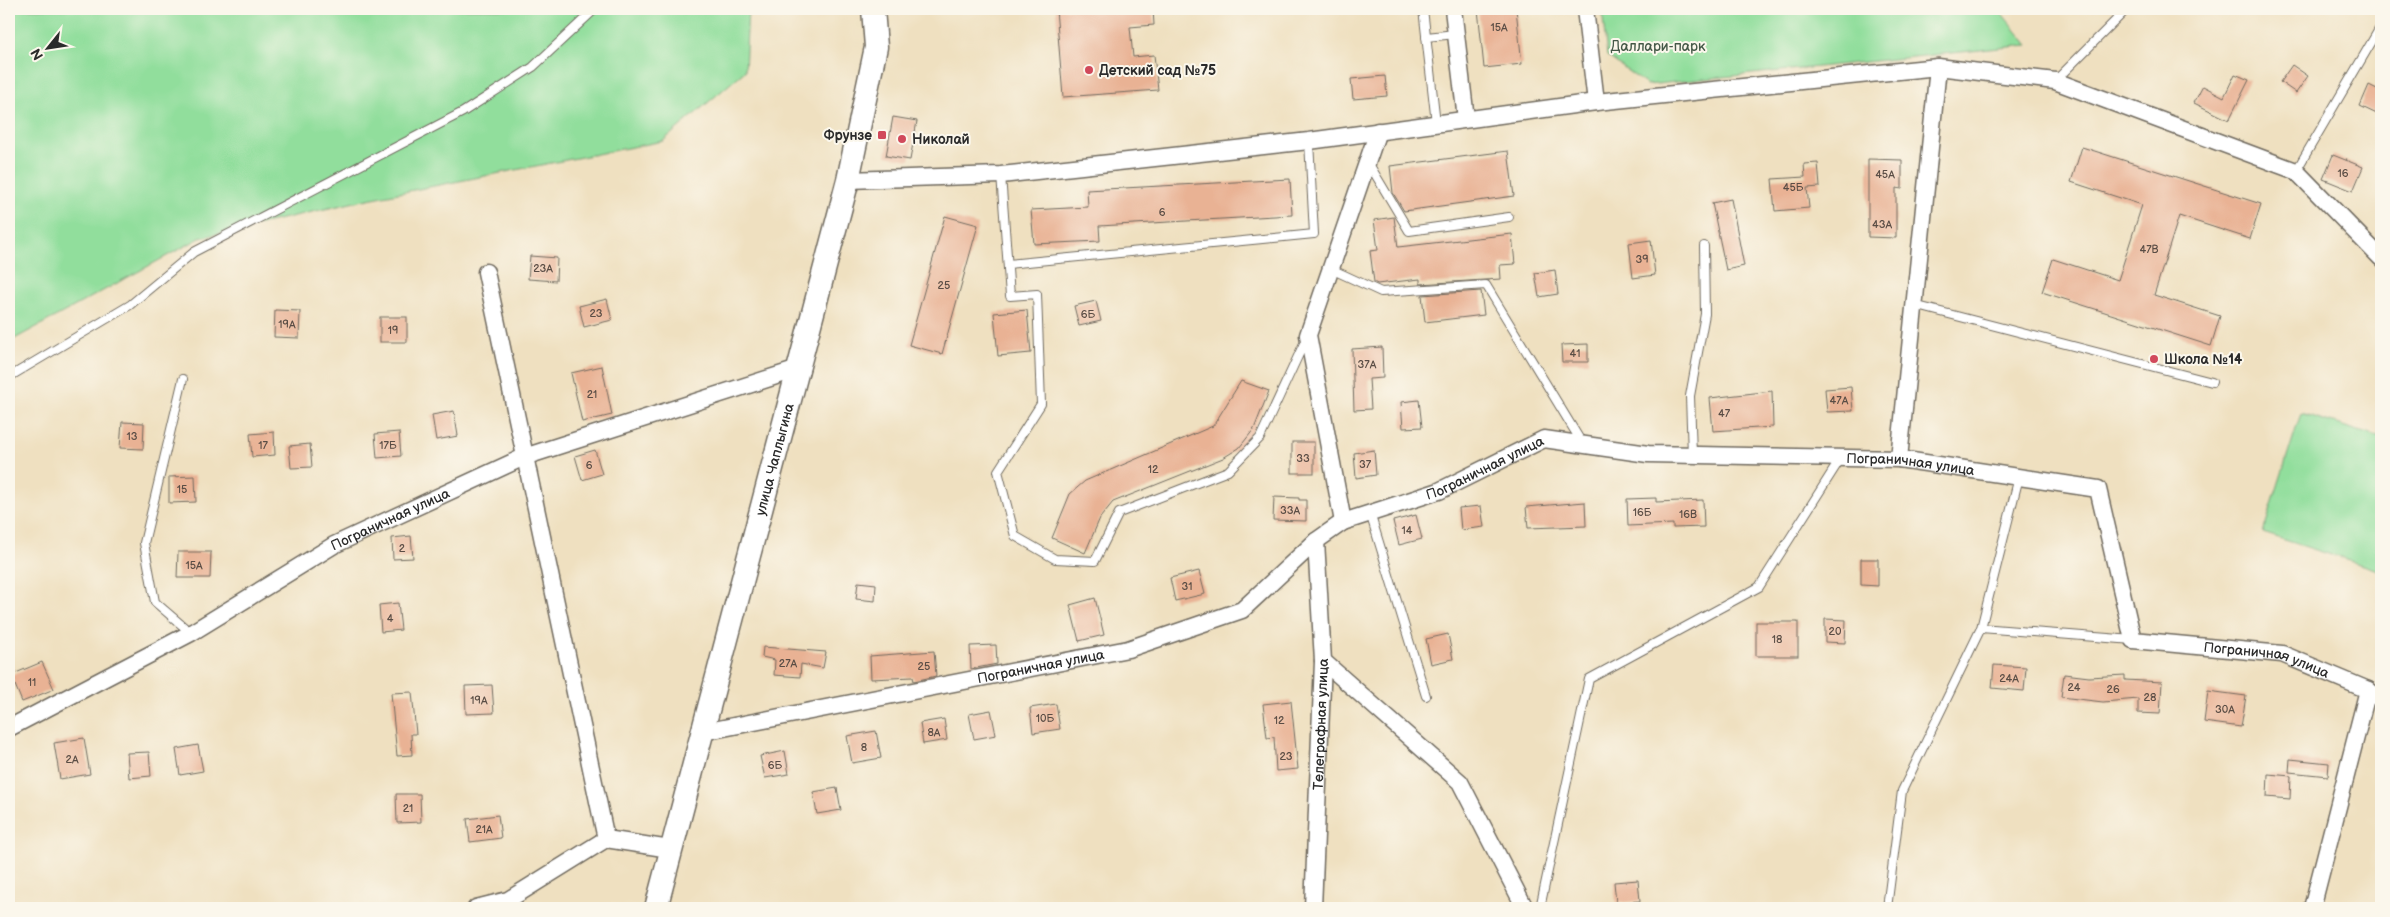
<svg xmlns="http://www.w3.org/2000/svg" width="2390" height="917" font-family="'Balsamiq Sans',sans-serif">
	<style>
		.green { fill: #91de9c; stroke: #5e8464 }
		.building { fill: #e9b294 }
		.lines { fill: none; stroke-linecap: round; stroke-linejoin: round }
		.service-casing { stroke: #706a5f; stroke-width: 10 }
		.minor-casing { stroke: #706a5f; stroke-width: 19 }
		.secondary-casing { stroke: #706a5f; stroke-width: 25 }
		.service { stroke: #fff; stroke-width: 8 }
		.minor { stroke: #fff; stroke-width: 16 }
		.secondary { stroke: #fff; stroke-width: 22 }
		.poi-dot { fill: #d1495b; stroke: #fbf7ec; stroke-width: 2 }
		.labels { text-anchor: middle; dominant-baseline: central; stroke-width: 4; stroke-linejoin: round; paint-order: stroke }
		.number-label { font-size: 11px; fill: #5a4d45 }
		.park-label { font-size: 14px; fill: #445847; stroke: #fbf7ec }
		.poi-label { font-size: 14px; font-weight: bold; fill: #2b2b2b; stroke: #fbf7ec; text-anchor: start }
		.street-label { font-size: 14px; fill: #2b2b2b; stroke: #fbf7ec }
	</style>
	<rect width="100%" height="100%" fill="#fbf7ec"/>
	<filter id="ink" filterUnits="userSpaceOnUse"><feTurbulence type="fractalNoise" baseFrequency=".02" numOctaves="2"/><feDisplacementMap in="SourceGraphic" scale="10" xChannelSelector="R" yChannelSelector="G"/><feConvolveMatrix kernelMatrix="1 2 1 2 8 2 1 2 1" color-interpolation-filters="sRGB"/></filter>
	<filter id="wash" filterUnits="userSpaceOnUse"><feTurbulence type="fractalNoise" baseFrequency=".0096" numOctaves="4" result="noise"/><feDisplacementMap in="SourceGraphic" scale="20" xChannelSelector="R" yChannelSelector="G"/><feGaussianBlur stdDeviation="1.12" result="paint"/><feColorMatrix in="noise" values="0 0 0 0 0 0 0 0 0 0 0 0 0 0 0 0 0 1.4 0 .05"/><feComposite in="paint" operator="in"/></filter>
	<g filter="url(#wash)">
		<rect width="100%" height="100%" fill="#efe0c0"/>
		<g class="green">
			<path d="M9,9H748L745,71L663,141L368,199L200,238L9,342Z"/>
			<path d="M1602,9H1998L2028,45L1647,85L1607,56Z"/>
			<path d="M2301,413L2381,438V571L2263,533Z"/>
		</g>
		<g id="blocks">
			<g class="building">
				<path d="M1056,9H1153L1154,25L1130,27L1133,57L1154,55L1158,90L1063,97Z"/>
				<path d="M1478,9H1516L1522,64L1484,68Z"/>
				<path d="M2292,65L2308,76L2296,93L2280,82Z"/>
				<path d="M2235,74L2249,80L2229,120L2194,103L2203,86L2224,97Z"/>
				<path d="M1385,76L1387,96L1353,99L1351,79Z"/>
				<path d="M2369,85L2381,91V116L2360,106Z"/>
				<path d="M893,117L917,121L910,160L886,156Z"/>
				<path d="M2082,147L2261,204L2250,239L2179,216L2154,295L2220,316L2211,346L2042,292L2053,259L2118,280L2142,205L2071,182Z"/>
				<path d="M1508,151L1514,196L1404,211L1393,193L1390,166Z"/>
				<path d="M2333,155L2363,167L2353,191L2323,179Z"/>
				<path d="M1868,159L1902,160V189L1896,188V238L1868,237Z"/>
				<path d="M1818,163L1820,187L1807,188L1809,208L1775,211L1772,179L1805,177L1804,164Z"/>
				<path d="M1290,179L1292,215L1099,226L1100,241L1034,244L1031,210L1088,207L1087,190Z"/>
				<path d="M1731,199L1744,266L1726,270L1712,203Z"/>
				<path d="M945,216L978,225L942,354L909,345Z"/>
				<path d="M1394,217L1398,247L1512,234L1515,264L1500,265L1501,279L1420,284V279L1377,284L1374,282L1370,251L1378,250L1374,220Z"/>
				<path d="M1651,240L1655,275L1633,278L1629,243Z"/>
				<path d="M530,256L557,258L556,281L528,279Z"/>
				<path d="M1555,270L1558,294L1539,297L1535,273Z"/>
				<path d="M1481,291L1484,315L1425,322L1422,295Z"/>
				<path d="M607,299L612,320L584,327L579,306Z"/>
				<path d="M1096,301L1101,321L1079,326L1074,306Z"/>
				<path d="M275,310L300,311L299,338L274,337Z"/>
				<path d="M1027,310L1031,353L998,356L994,313Z"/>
				<rect x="380" y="317" width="27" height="25"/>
				<path d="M1588,344V362H1562L1561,345Z"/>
				<path d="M1382,347L1383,378L1369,379L1371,409L1354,410L1352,349Z"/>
				<path d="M602,366L612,415L582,422L571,373Z"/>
				<path d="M1241,381L1269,391L1254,429L1239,448L1223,458L1113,502L1100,518L1085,553L1052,538L1070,494L1085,481L1213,426Z"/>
				<path d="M1851,387L1853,411L1827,412L1825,389Z"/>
				<path d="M1772,391L1773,427L1713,431L1710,398Z"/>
				<path d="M1419,400L1422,427L1403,428L1401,402Z"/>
				<path d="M454,411L458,436L436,440L432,415Z"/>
				<path d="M122,422L144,423L143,449L120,448Z"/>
				<path d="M274,432L275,455L252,457L250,434Z"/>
				<path d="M399,432L401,456L377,458L375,434Z"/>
				<rect x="1292" y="442" width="22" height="31"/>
				<path d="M310,444L312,467L291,468L289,446Z"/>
				<path d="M595,450L602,474L582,480L575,456Z"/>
				<path d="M1374,450L1376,475L1356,478L1354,453Z"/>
				<path d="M195,476L196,502L169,503V477Z"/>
				<path d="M1274,497L1299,498V500H1306V521L1273,520Z"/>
				<path d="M1656,498V502L1703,500L1704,527L1673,528V524L1628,526L1627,499Z"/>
				<path d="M1585,502L1586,526L1528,528L1526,507Z"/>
				<path d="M1481,506L1484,527L1461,530L1459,508Z"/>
				<path d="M1416,515L1422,539L1399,545L1393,521Z"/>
				<path d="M411,536L413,558L393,559L392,538Z"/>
				<path d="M178,552H211L210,578H177Z"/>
				<path d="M1861,559H1878V586L1861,585Z"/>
				<path d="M1199,571L1205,594L1175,601L1170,578Z"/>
				<path d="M858,582L876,584L875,601L856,599Z"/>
				<path d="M1095,598L1104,635L1079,641L1070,605Z"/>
				<path d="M398,603L401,630L381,632L379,605Z"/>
				<path d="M1825,619L1846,620L1845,643L1825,642Z"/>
				<rect x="1756" y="622" width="42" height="34"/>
				<path d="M1448,634L1453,659L1431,664L1426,639Z"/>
				<path d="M996,645L997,664L971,669L970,646Z"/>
				<path d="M763,647L826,652L823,668L801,664L800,677L774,675L775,660L762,657Z"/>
				<path d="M934,651L936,676L914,681L913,677L871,679L870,656Z"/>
				<path d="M42,662L54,689L22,702L11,675Z"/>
				<path d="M1994,665L2026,667L2024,691L1992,688Z"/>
				<path d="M2064,674L2089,677L2125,675V680L2162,682L2160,714L2138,713V699L2103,702L2061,697Z"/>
				<path d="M492,685L494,713L466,714L465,686Z"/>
				<path d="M2208,691L2246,696L2241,727L2204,722Z"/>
				<path d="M412,692L416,734H411L412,755L397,756L391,693Z"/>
				<path d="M1291,701L1298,769L1276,771L1274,737L1267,738L1263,704Z"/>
				<path d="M1056,704L1060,729L1033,733L1030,708Z"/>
				<path d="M991,710L996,735L974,739L969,714Z"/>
				<path d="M944,719L947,740L923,744L920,723Z"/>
				<path d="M876,731L881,758L852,763L847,736Z"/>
				<path d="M84,738L90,774L60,779L54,743Z"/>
				<path d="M198,745L203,771L180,775L176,749Z"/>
				<path d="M785,751L789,774L765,778L760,756Z"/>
				<path d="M149,752L151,776L129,778L127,753Z"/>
				<path d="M2290,759L2329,763L2328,776L2289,772Z"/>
				<path d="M2268,774L2291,776L2290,799L2267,797Z"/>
				<path d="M837,788L841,810L817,814L813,792Z"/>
				<path d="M396,794H420L421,822L397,823Z"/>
				<path d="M498,815L501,838L470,842L467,819Z"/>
				<path d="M1638,880L1640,901L1616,903L1614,882Z"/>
			</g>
		</g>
	</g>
	<g filter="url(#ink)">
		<use href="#blocks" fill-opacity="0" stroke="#706a5f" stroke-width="1"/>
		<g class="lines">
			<g class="service-casing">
				<g id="service">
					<path d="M1423,9L1436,123"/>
					<path d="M1426,37L1456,34"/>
					<path d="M2055,81L2127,9"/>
					<path d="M1369,164L1409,231L1509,217"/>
					<path d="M2296,171L2381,26"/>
					<path d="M1001,175L1010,296L1037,294L1041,404L998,471L1015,536L1055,559L1095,561L1119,513L1228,471L1260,438L1306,339"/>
					<path d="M1008,264L1314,234L1309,141"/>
					<path d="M1331,269L1381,292L1486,285L1582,443"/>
					<path d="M1914,305L2212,382"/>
					<path d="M9,377L130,305L194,252L463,112L533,67L595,9"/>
					<path d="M183,379L144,543L155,602L191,633"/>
					<path d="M1692,455L1690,396L1705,314L1704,246"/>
					<path d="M1370,513L1426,696"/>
					<path d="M1981,628L2019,477"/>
					<path d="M1540,908L1589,679L1759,587L1841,458"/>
					<path d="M1887,908L1902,791L1981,628L2133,640"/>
				</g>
			</g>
			<g class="minor-casing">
				<g id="minor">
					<path d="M1453,9L1466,119"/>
					<path d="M1585,9L1596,102"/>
					<path id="s1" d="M1378,131L1308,335L1343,522L1439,491L1544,439L1648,454L1899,459L2098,489L2133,640L2282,654L2368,690L2381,700"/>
					<path d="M848,180L1001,175L1309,141L1596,102L1938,67L2055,81L2296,171L2381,258"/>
					<path d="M486,272L606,839"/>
					<path d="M1899,459L1938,67"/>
					<path d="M1323,661L1460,782L1525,908"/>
					<path id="s2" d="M9,728L191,633L334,545L524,457L798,369"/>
					<path id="s3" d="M703,732L1128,649L1242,610L1316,541L1343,522"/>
					<path d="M476,908L508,900L606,839L670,849"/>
					<path id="s4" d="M1313,908L1323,661L1316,541"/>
					<path d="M2312,908L2368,690"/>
				</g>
			</g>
			<g class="secondary-casing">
				<g id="secondary">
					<path id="s5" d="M656,908L848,180L876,47L873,9"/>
				</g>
			</g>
			<use href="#service" class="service"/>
			<use href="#minor" class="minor"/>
			<use href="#secondary" class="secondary"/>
		</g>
	</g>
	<g class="poi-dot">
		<circle cx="1089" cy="70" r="5"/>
		<rect x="877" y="130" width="10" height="10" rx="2.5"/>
		<circle cx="902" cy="139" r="5"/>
		<circle cx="2154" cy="359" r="5"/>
	</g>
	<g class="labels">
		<g class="number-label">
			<text x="1499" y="27">15А</text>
			<text x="2343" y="173">16</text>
			<text x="1885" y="174">45А</text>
			<text x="1793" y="187">45Б</text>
			<text x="1162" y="212">6</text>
			<text x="1882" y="224">43А</text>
			<text x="2149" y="249">47В</text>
			<text x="1642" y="259">39</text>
			<text x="543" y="268">23А</text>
			<text x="944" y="285">25</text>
			<text x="596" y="313">23</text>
			<text x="1088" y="314">6Б</text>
			<text x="287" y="324">19А</text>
			<text x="393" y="330">19</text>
			<text x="1575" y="353">41</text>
			<text x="1367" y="364">37А</text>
			<text x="592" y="394">21</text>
			<text x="1839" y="400">47А</text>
			<text x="1724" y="413">47</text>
			<text x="132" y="436">13</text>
			<text x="263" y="445">17</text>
			<text x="388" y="445">17Б</text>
			<text x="1303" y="458">33</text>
			<text x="1365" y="464">37</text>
			<text x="589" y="465">6</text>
			<text x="1153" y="469">12</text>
			<text x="182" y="489">15</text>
			<text x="1290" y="510">33А</text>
			<text x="1642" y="512">16Б</text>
			<text x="1688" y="514">16В</text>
			<text x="1407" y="530">14</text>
			<text x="402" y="548">2</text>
			<text x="194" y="565">15А</text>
			<text x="1187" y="586">31</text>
			<text x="390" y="618">4</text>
			<text x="1835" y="631">20</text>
			<text x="1777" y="639">18</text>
			<text x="788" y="663">27А</text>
			<text x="924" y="666">25</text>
			<text x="2009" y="678">24А</text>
			<text x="32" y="682">11</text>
			<text x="2074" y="687">24</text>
			<text x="2113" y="689">26</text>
			<text x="2150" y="697">28</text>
			<text x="479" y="700">19А</text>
			<text x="2225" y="709">30А</text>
			<text x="1045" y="718">10Б</text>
			<text x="1279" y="720">12</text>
			<text x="934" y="732">8А</text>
			<text x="864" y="747">8</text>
			<text x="1286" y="756">23</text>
			<text x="72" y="759">2А</text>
			<text x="775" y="765">6Б</text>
			<text x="408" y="808">21</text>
			<text x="484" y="829">21А</text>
		</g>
		<g class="park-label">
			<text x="1658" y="46">Даллари-парк</text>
		</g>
		<g class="poi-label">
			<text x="1099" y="70">Детский сад №75</text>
			<text x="872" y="135" text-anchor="end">Фрунзе</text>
			<text x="912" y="139">Николай</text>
			<text x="2164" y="359">Школа №14</text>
		</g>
		<g class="street-label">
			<text stroke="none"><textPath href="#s5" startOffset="464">улица Чаплыгина</textPath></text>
			<text stroke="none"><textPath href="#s1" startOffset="992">Пограничная улица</textPath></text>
			<text stroke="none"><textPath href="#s1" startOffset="558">Пограничная улица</textPath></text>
			<text stroke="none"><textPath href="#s2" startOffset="435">Пограничная улица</textPath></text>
			<text stroke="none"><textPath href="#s1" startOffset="1472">Пограничная улица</textPath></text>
			<text stroke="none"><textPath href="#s3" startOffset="344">Пограничная улица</textPath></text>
			<text stroke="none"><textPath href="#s4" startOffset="184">Телеграфная улица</textPath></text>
		</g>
	</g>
	<rect width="2390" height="917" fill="none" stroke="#fbf7ec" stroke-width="30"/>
	<g transform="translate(48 48) rotate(240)" stroke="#fbf7ec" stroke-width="4" paint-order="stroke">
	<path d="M0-4L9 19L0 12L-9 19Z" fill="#2b2b2b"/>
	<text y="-8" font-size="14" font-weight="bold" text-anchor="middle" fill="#2b2b2b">N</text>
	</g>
</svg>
